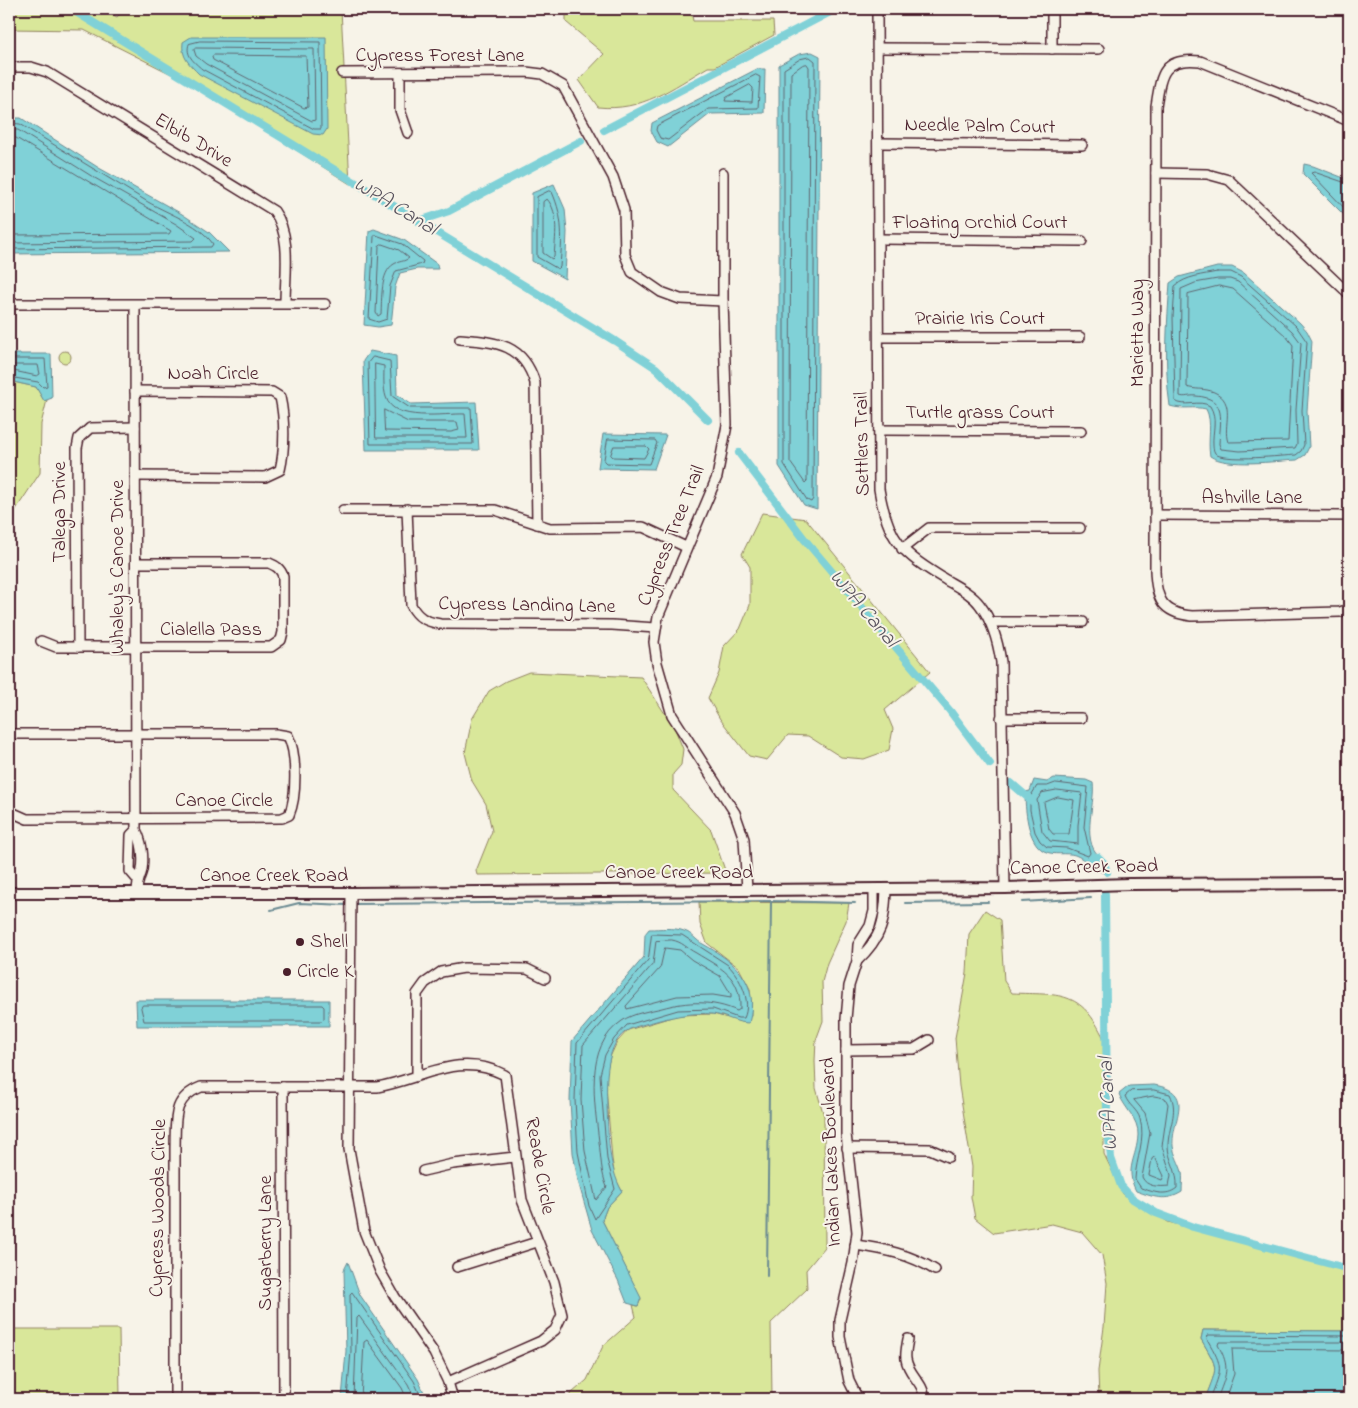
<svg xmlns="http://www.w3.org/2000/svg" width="1358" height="1408" font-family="'Indie Flower',sans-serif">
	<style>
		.green { fill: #d9e79a; stroke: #928362 }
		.water { fill: #80d1d7; stroke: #6a8a92 }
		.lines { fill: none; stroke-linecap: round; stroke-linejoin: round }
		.shore { stroke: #606670; stroke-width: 1 }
		.stream { stroke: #6a8a92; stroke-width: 2 }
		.canal { stroke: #80d1d7; stroke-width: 8 }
		.minor-casing { stroke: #4a1f2b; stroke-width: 12 }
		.major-casing { stroke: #4a1f2b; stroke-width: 14 }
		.minor { stroke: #f7f3e8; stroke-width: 9 }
		.major { stroke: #f7f3e8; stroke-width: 10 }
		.poi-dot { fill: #4a1f2b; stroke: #f7f3e8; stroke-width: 2 }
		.labels { text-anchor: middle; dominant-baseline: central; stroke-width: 4; stroke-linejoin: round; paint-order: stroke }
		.street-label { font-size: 20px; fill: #4a1f2b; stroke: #f7f3e8 }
		.poi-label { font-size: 20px; fill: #4a1f2b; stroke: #f7f3e8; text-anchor: start }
		.water-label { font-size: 21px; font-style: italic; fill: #5a545f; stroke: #f7f3e8 }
	</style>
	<rect width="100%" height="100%" fill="#f7f3e8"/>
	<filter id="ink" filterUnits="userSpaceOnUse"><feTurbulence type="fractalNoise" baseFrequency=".02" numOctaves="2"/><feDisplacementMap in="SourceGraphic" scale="10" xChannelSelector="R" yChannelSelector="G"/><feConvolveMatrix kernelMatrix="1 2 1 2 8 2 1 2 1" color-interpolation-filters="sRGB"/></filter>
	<g filter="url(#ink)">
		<g class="green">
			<path d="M9,9H103L117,17L125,9H341L350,184L191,84L84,30L9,29Z"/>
			<path d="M566,9H691L693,21H773L774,35L715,67H708C672,88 642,112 598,107L579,80L604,54L566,22Z"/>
			<circle cx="65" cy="357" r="6"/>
			<path d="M9,381L36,387L44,400H47L41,424L40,473L9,520Z"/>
			<path d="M762,513L806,519L930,672L885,710L893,729L889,750L864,759L841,757L808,736L788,735L767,760L749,756L720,719L708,698L719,673L724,646L740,629L750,605V567L742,554Z"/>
			<path d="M529,672L641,677L675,729L683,749L681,765L673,774V790L711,830L726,873L477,875L476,871L492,831L486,804L472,781L465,753L472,719L489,691L506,681Z"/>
			<path d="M699,902L849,903L846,921L827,963L822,982L823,1021L816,1040L815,1061L816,1088L824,1116L825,1247L806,1270L807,1289L771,1323L772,1399H565L587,1380L603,1346L636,1317L633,1305L638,1306L641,1299L602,1220L607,1207L622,1191L615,1178L612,1159L605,1075L610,1057L617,1042L628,1030L679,1015L713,1014L724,1017L751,1015L750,989L739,968L707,943L700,924Z"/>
			<path d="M985,910L1000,920L1004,981L1012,993C1059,995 1081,989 1104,1039V1154L1123,1194L1168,1222L1349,1270V1331L1203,1330L1201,1339C1219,1370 1218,1366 1205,1399H1099L1098,1371L1104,1327L1107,1283L1102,1255L1082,1232L1052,1224L994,1233L975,1218L971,1197L972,1167L959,1086L955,1038L967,973L969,934Z"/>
			<path d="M9,1329H119L120,1399H9Z"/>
		</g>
		<g class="water">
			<path d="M191,37H326L327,129L323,135L313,134L199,74C189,64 181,57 183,42Z"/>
			<path d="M812,52L820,56L817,509L804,505L779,466V65L799,54Z"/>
			<path d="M757,69H765L764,113L710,114L668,147L657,142L651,131L652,123Z"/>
			<path d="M9,118H21L99,168L182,214L209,232L229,252L9,254Z"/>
			<path d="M1304,164L1313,166L1349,180V220L1303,174Z"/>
			<path d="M554,184L565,209L567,232L565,279L532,261V193Z"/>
			<path d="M374,229L404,240L437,264L438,269H417L400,273L395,287L391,325L378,327L364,325L369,231Z"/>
			<path d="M1217,267H1232L1244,273L1300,323L1307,331L1312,341L1307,411L1309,447L1305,455L1297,460C1276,461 1227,468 1210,456C1207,441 1213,422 1206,409C1194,406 1182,410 1170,406C1164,366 1167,323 1170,283L1179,277Z"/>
			<path d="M370,351L396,356L397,395L411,404L476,402L479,450H366L363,361Z"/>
			<path d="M9,354H51L52,398L44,401L36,387L9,381Z"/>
			<path d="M603,434L666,435L654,469L598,468Z"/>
			<path d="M1054,778L1086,780L1093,783C1096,805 1078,846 1104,859V873C1093,870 1086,859 1075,855C1065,852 1054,856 1044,851C1027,842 1025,808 1025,792L1030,791L1034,780L1047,782Z"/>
			<path d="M649,929C660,929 674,927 684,931C692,933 696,941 703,944C735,962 760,982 749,1023C735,1023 725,1015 712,1014C695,1012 676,1016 660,1020C650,1023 639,1025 630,1029C605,1041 606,1082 607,1105C608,1133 608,1166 622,1191L607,1207L602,1220L641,1298L638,1306L627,1303L618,1280L592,1230L578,1181L573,1153L570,1100L572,1041L644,957L645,934Z"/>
			<path d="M136,1000H329V1026H137Z"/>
			<path d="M1154,1085C1197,1092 1171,1119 1173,1146C1174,1155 1180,1164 1182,1172C1183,1178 1182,1185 1182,1192C1166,1202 1153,1197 1136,1191C1124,1168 1137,1158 1138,1135C1139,1119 1124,1108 1119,1094L1129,1086Z"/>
			<path d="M348,1262L360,1295L418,1379L427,1399H342L346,1351L344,1270Z"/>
			<path d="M1203,1330L1349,1331V1399H1205C1218,1365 1219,1370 1201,1339Z"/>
		</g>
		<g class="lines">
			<g class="shore">
				<path d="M200,41L320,42L321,129H314L202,69C194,62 185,55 189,44Z"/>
				<path d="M196,48L314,49L315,120L312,121L206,64L196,56L194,50Z"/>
				<path d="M214,55L306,56L308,107L304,108L213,60L212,57Z"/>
				<path d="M810,57L815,61L813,499L811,502L807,500L784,464V69L800,59Z"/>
				<path d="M807,64L809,67L807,481L805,483L790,462L791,73L802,65Z"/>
				<path d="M756,75L760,77L758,108L708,109L668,140L660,138L656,130L657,126Z"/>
				<path d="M750,85L753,88L752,102L725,101L726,98Z"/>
				<path d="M9,123L20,124C61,149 102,174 143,199C165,213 198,222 213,244L211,247L9,249"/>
				<path d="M9,130H18L93,177L176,224L196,238L193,241L9,243"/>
				<path d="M9,137L16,138L171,231L169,234L9,235"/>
				<path d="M1349,184L1314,172L1311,173L1349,213"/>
				<path d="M549,191L552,192C564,219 562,239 560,267L558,269L537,257V197Z"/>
				<path d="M547,199C560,213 555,239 554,257L552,259L543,253V202Z"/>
				<path d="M376,235L402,244L423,261L422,264L396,271L390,286L387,319L378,322L369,319L374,237Z"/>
				<path d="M382,244L399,250L409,258C404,262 399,261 394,264C380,272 382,300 381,314L378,316L376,313L379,246Z"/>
				<path d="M1217,272H1231L1241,277L1296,326L1307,342L1302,410L1304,445L1301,451L1296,455C1281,456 1230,461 1217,455C1214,453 1213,449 1213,445C1212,431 1218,419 1210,406C1199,399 1185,408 1175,401L1173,317L1175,286C1186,276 1203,275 1217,272Z"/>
				<path d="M1218,279H1230L1238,282L1292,331L1301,343L1296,410L1297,444L1295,448L1240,451L1221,449L1219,444C1220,421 1228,398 1196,396C1190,395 1185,398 1180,396L1181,289L1195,283Z"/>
				<path d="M1219,286L1233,289L1286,336L1293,345L1288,441L1228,442C1222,426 1237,402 1214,392C1205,388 1194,390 1187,387L1188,294Z"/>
				<path d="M373,357L390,361L392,396L410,408H471L473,444H370L368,363Z"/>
				<path d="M9,359H45L47,386L43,387L38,382L9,377"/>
				<path d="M375,364L384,366C384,376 383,388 386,397C393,423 445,413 465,414L467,438H376Z"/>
				<path d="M9,365H38L40,374L37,376L9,370"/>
				<path d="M384,410L408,422H457L459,430L451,432L385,431Z"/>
				<path d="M608,439L655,440L657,443L649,464L606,463L604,461Z"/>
				<path d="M614,446H646L649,449L644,458L613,457L611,455Z"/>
				<path d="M1056,783L1088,787L1084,827L1090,853L1088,856L1067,848L1047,847L1040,841L1035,832L1030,810V797L1037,786H1047Z"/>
				<path d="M1057,790L1082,793L1078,825V844L1050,841L1042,831L1037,800L1042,793Z"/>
				<path d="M1058,797L1074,800L1069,834H1053L1049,829L1044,803Z"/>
				<path d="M652,934L682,935L728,965C740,977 752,1001 744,1018H738L713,1009L678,1010L627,1025L614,1039L605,1055L600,1075L607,1159L615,1189L595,1219L589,1206L578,1152L575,1100L577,1043L648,960Z"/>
				<path d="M672,940C683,942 686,948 696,953C720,968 741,975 740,1009L737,1011C713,1000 687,1001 662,1008C650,1011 633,1013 622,1021C583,1047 595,1104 599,1142C601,1157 601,1173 607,1187L596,1200L585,1151L581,1100L583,1045L653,964L656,941Z"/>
				<path d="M665,948L680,950L692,960L720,976L731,994V998L713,995L677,996L627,1009L626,1006L660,968Z"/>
				<path d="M143,1005H322L324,1007V1019L322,1021H144L141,1008Z"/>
				<path d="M1154,1090L1170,1094C1179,1112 1168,1127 1168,1146C1168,1160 1178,1169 1177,1188C1166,1197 1153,1192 1141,1188L1135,1179C1136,1158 1146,1140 1140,1119C1138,1110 1128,1105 1125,1096L1131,1091Z"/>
				<path d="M1154,1096L1165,1098L1168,1104L1162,1146L1171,1175L1169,1186C1159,1187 1146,1187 1142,1177L1150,1133L1145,1113L1134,1100Z"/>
				<path d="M1155,1157L1164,1176L1162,1180L1149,1175L1152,1159Z"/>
				<path d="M347,1399L351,1351L350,1294L352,1292L414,1381L422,1399"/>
				<path d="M354,1399L357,1318L359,1316L408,1384L415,1399"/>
				<path d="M361,1399L364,1342L367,1340L402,1388L407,1399"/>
				<path d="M1210,1399C1222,1368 1224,1368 1207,1339L1208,1335L1349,1336"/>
				<path d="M1217,1399C1226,1375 1231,1368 1218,1345L1219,1342H1349"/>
				<path d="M1225,1399L1234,1374L1232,1349L1349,1350"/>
			</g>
			<g class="stream">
				<path d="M1022,902L1091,898"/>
				<path d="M905,903L988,902"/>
				<path d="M354,904L771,901"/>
				<path d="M271,910L299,903L347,905"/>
				<path d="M767,1276L771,901L855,903"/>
			</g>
			<g class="canal">
				<path d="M71,9L615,341L656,368L708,420"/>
				<path d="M604,130L836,9"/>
				<path d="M419,221L449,211L581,141"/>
				<path d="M739,453L805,540L950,711L990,764"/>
				<path d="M1011,783L1032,801"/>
				<path d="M1098,857L1104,863L1107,872"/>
				<path d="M1105,894L1107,1120L1111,1158L1121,1186L1133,1199L1156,1213L1193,1227L1349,1269"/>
			</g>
			<g class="minor-casing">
				<g id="minor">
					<path d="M877,9L879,489C888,542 902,553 946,580C958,587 972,594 980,605C993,622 998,642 1001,662L1005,888"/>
					<path d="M879,48L1099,49"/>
					<path d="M1052,49V9"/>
					<path d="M9,67H31L47,72L274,211C292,236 285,274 285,303"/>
					<path d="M342,73L526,72L542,74L563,86L613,177L624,210L625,255L632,272L661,292L680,299L723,301"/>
					<path d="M400,73V110L408,133"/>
					<path d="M1349,121L1200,61C1162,57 1161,75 1156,106L1155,570C1156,599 1162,613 1192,616L1340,612L1349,609"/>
					<path d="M879,143L1082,145"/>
					<path d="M723,173V301L727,425L717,477L658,617L654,642L657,663L672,715L735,813L744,839L747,890"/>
					<path d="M1156,173L1207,174L1229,180L1349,294"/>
					<path d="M879,239L1082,241"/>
					<path d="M9,304H325"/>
					<path d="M135,305L136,830C142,841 144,857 142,870C140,879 137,879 137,893"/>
					<path d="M879,337H1080"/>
					<path d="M460,339C496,342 523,343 535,383L537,524"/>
					<path d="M135,391L272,392L280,397C285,419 285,449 280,470L265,477L135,476"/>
					<path d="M879,430L1081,431"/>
					<path d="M407,509L411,605C418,618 425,621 440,624L612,625L656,628"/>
					<path d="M343,510H495L550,528L643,527L686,547"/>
					<path d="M1155,515L1349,516"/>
					<path d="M902,549L929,528H1080"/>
					<path d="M990,622H1083"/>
					<path d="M41,641L56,647H271L281,640L283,632V576C280,568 276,566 269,563H136"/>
					<path d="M78,647L77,448L79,438L90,428L135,427"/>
					<path d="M1001,718H1081"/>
					<path d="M9,734H276L288,736C297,753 297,797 289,815L282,818L27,819L9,811"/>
					<path d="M136,830L131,835L130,871L137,879"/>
					<path d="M351,893L349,1149L364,1231L380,1271L395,1297L434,1353L448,1382L453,1399"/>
					<path d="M857,961C882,937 885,922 886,889"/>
					<path d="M846,1050L914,1049L929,1040"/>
					<path d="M417,1075V994L425,983L441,972L464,968L527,969L545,978"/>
					<path d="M283,1087L284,1399"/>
					<path d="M847,1148L930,1149L948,1157"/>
					<path d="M423,1171L453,1164L515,1157"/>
					<path d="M855,1245C884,1249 910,1254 935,1270"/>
					<path d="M457,1267L537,1242"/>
					<path d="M908,1339C907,1345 905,1353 906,1359C908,1375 925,1383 924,1399"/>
					<path d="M175,1399V1148C176,1120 171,1099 201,1087H377C423,1079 458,1051 505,1075L522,1200L554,1282L562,1315L555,1330L541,1341L448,1382"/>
					<path d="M858,1399L849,1381L840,1337V1320L853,1263L857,1232L846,1134V1019L849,986L857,961L858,945L870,926L874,911V889"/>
				</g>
			</g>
			<g class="major-casing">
				<path id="major" d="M9,893H351L1005,888L1129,884L1349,883"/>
			</g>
			<use href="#minor" class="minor"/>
			<use href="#major" class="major"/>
		</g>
	</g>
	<g class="poi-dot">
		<circle cx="300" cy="942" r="5"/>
		<circle cx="287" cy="972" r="5"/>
	</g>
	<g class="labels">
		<g class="street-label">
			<text x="440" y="56">Cypress Forest Lane</text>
			<text transform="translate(980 127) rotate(1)">Needle Palm Court</text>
			<text transform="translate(193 141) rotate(31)">Elbib Drive</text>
			<text x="980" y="223">Floating Orchid Court</text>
			<text x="980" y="319">Prairie Iris Court</text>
			<text transform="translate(1138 333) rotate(-90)">Marietta Way</text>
			<text x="213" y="374">Noah Circle</text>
			<text x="980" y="413">Turtle grass Court</text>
			<text transform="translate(863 444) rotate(-91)">Settlers Trail</text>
			<text x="1252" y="498">Ashville Lane</text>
			<text transform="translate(60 512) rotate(-90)">Talega Drive</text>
			<text transform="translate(672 536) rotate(-68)">Cypress Tree Trail</text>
			<text transform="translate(118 567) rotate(-90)">Whaley's Canoe Drive</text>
			<text transform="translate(527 606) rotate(1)">Cypress Landing Lane</text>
			<text x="211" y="630">Cialella Pass</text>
			<text x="224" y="801">Canoe Circle</text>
			<text transform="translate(1084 868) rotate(-1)">Canoe Creek Road</text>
			<text x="679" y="873">Canoe Creek Road</text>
			<text x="274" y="876">Canoe Creek Road</text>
			<text transform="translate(832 1152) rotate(-92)">Indian Lakes Boulevard</text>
			<text transform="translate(539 1166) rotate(80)">Reade Circle</text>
			<text transform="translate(159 1208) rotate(-89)">Cypress Woods Circle</text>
			<text transform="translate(266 1243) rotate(-90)">Sugarberry Lane</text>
		</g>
		<g class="poi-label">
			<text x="310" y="942">Shell</text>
			<text x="297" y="972">Circle K</text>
		</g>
		<g class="water-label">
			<text transform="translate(395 207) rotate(31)">WPA Canal</text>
			<text transform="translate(863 609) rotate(50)">WPA Canal</text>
			<text transform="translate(1109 1104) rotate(-93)">WPA Canal</text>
		</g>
	</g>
	<rect width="1358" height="1408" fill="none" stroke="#f7f3e8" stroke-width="30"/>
	<rect x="15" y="15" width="1328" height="1378" fill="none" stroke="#4a1f2b" stroke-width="2" filter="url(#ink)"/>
</svg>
